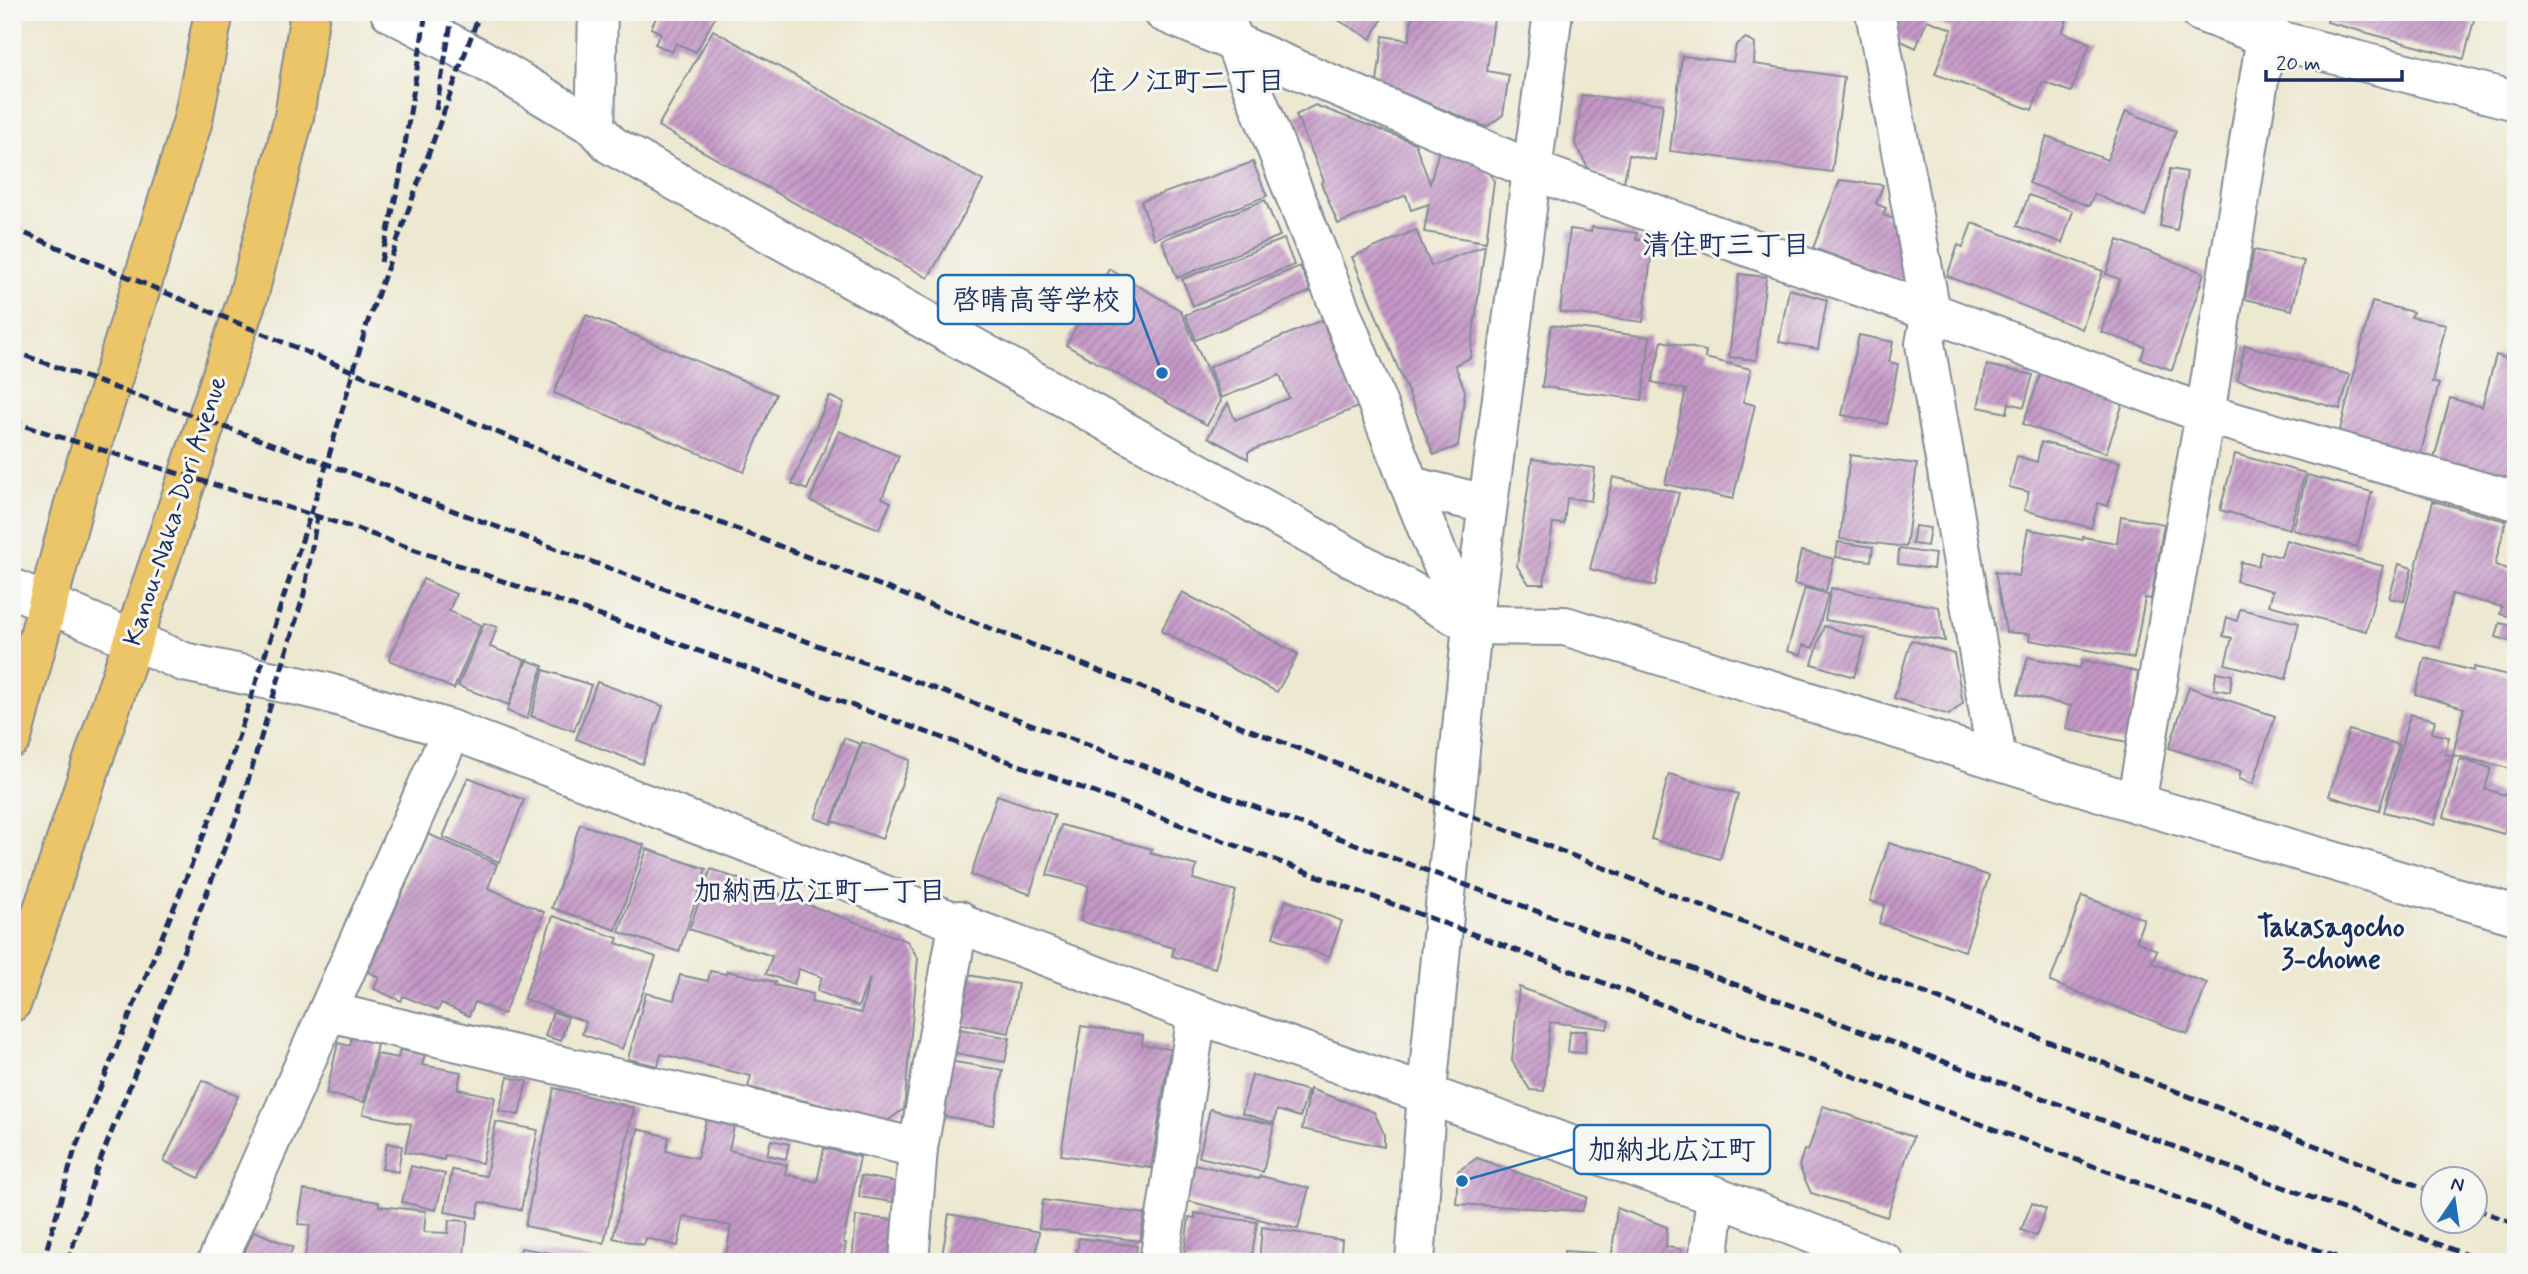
<svg xmlns="http://www.w3.org/2000/svg" width="2528" height="1274" font-family="Mynerve,'Klee One',sans-serif">
	<style>
		.building { fill: url(#building-hatch) }
		.lines { fill: none; stroke-linecap: round; stroke-linejoin: round }
		.minor-casing { stroke: #848c97; stroke-width: 42 }
		.tertiary-casing { stroke: #848c97; stroke-width: 42 }
		.trunk-casing { stroke: #848c97; stroke-width: 42 }
		.minor { stroke: #fff; stroke-width: 38 }
		.tertiary { stroke: #fff; stroke-width: 38 }
		.trunk { stroke: #ecc569; stroke-width: 38 }
		.rail { stroke: #1b2f5e; stroke-width: 5; stroke-dasharray: 10 5; stroke-linecap: butt }
		.labels { text-anchor: middle; dominant-baseline: central; stroke-width: 6; stroke-linejoin: round; paint-order: stroke }
		.street-label { font-size: 26px; fill: #1b2f5e; stroke: #f6f6f2 }
		.neighbourhood-label { font-size: 28px; font-weight: bold; fill: #1b2f5e; stroke: #f6f6f2 }
		.leader { fill: none; stroke: #1f6fb2; stroke-width: 2.5 }
		.callout-dot { fill: #1f6fb2; stroke: #f6f6f2; stroke-width: 2.5 }
		.callout { fill: #f6f6f2; stroke: #1f6fb2; stroke-width: 2.5 }
		.callout-label { font-size: 28px; text-anchor: middle; font-weight: bold; fill: #1b2f5e }
	</style>
	<defs>
		<pattern id="building-hatch" width="6" height="6" patternUnits="userSpaceOnUse" patternTransform="scale(1.75)"><rect width="6" height="6" fill="#c498c6"/><path d="M-1 1l2-2M0 6l6-6M5 7l2-2" fill="none" stroke="#9e7ca4"/></pattern>
	</defs>
	<rect width="100%" height="100%" fill="#f6f6f2"/>
	<filter id="ink" filterUnits="userSpaceOnUse"><feTurbulence type="fractalNoise" baseFrequency=".0143" numOctaves="2"/><feDisplacementMap in="SourceGraphic" scale="14" xChannelSelector="R" yChannelSelector="G"/><feConvolveMatrix kernelMatrix="1 2 1 2 8 2 1 2 1" color-interpolation-filters="sRGB"/></filter>
	<filter id="wash" filterUnits="userSpaceOnUse"><feTurbulence type="fractalNoise" baseFrequency=".00686" numOctaves="4" result="noise"/><feDisplacementMap in="SourceGraphic" scale="28" xChannelSelector="R" yChannelSelector="G"/><feGaussianBlur stdDeviation="1.57" result="paint"/><feColorMatrix in="noise" values="0 0 0 0 0 0 0 0 0 0 0 0 0 0 0 0 0 1.4 0 .05"/><feComposite in="paint" operator="in"/></filter>
	<g filter="url(#wash)">
		<rect width="100%" height="100%" fill="#ede8d0"/>
		<g id="blocks">
			<g class="building">
				<path d="M659,12H718L696,52L676,43L672,52L655,44L661,33L651,28Z"/>
				<path d="M1324,12H1386L1371,39Z"/>
				<path d="M1413,12H1454L1494,18L1487,71L1509,75L1503,115L1486,127L1377,82L1383,36L1409,40Z"/>
				<path d="M1894,12H2047L2067,20L2062,32L2090,43L2071,92L2043,82L2032,110L1935,74L1952,29L1927,20L1916,48L1899,40Z"/>
				<path d="M2330,12H2476L2464,59L2327,22Z"/>
				<path d="M713,30L983,181L928,278L658,126Z"/>
				<path d="M1746,38L1755,44L1754,64L1844,77L1832,172L1670,151L1682,56L1733,62L1736,45Z"/>
				<path d="M1582,95L1663,104L1655,160L1629,155L1624,182L1589,170L1575,144Z"/>
				<path d="M1315,105L1415,143L1430,184L1439,149L1485,167L1494,181L1486,242L1424,232L1429,204L1411,210L1406,195L1338,224L1321,183L1324,181L1296,115Z"/>
				<path d="M2126,111L2176,131L2145,216L2094,194L2089,206L2029,183L2047,136L2107,160Z"/>
				<path d="M1253,162L1267,196L1154,239L1141,201Z"/>
				<path d="M2170,169L2187,172L2177,230L2160,226Z"/>
				<path d="M1840,180L1883,185L1876,204L1886,208L1883,215L1898,221L1909,283L1813,248Z"/>
				<path d="M2029,195L2073,211L2062,243L2017,226Z"/>
				<path d="M1265,200L1280,236L1177,278L1162,240Z"/>
				<path d="M1972,223L2103,271L2082,329L1947,276L1958,245L1963,247Z"/>
				<path d="M1592,227L1637,233L1636,239L1653,241L1643,322L1560,312L1570,229L1591,232Z"/>
				<path d="M1416,230L1431,266L1485,245L1470,358L1455,365L1465,391L1458,446L1434,455L1352,257Z"/>
				<path d="M1284,239L1294,265L1193,306L1182,279Z"/>
				<path d="M2118,240L2204,273L2172,370L2141,359L2145,347L2101,332L2120,279L2106,274Z"/>
				<path d="M2254,250L2304,261L2292,310L2245,299Z"/>
				<path d="M1300,266L1311,291L1196,340L1185,315Z"/>
				<path d="M1109,269L1180,310L1221,401L1207,425L1066,345Z"/>
				<path d="M1739,274L1766,277L1756,360L1729,357Z"/>
				<path d="M1789,289L1827,300L1818,349L1779,342Z"/>
				<path d="M2372,302L2413,312L2411,317L2446,324L2432,382L2439,384L2420,456L2339,434Z"/>
				<path d="M586,315L776,394L744,472L554,393Z"/>
				<path d="M1322,320L1358,407L1248,452V459L1208,437L1228,403L1235,420L1289,398L1280,375L1221,398L1209,367Z"/>
				<path d="M1551,325L1650,337L1642,400L1542,387Z"/>
				<path d="M1859,335L1893,342L1889,362L1898,364L1887,424L1842,415Z"/>
				<path d="M1662,341L1706,351L1705,358L1751,369L1743,402L1755,405L1733,499L1665,484L1686,390L1652,382Z"/>
				<path d="M2245,345L2350,375L2340,409L2237,380Z"/>
				<path d="M2496,355L2516,361V481L2434,459L2450,398L2482,407Z"/>
				<path d="M1987,365L2033,375L2024,407L2009,403L2007,413L1978,407Z"/>
				<path d="M2041,373L2123,403L2106,453L2023,424Z"/>
				<path d="M829,396L844,403L807,490L792,484Z"/>
				<path d="M839,431L899,456L882,498L891,502L879,529L810,501Z"/>
				<path d="M2041,442L2120,462L2108,506L2098,503L2091,528L2024,510L2029,492L2009,487L2017,456L2037,462Z"/>
				<path d="M2235,454L2305,473L2290,529L2220,510Z"/>
				<path d="M1850,455L1917,464L1906,547L1840,539Z"/>
				<path d="M1532,459L1595,468L1591,501L1567,498L1564,524L1553,523L1544,584H1529L1517,566Z"/>
				<path d="M2307,475L2372,492L2357,547L2293,530Z"/>
				<path d="M1613,477L1679,493L1655,586L1590,569Z"/>
				<path d="M2433,501L2506,521L2495,565L2511,570L2514,559L2511,558L2516,543V618L2500,614L2502,607L2452,594L2440,648L2398,637Z"/>
				<path d="M2121,516L2164,524L2151,599L2145,598L2134,658L2029,640L2030,634L2006,632L1995,572L2019,576L2028,529L2083,540V537L2117,543Z"/>
				<path d="M1915,526L1930,528L1927,546L1912,544Z"/>
				<path d="M2286,540L2383,566L2366,631L2269,605L2273,591L2236,581L2241,562L2258,566L2261,552L2281,557Z"/>
				<path d="M1838,542L1873,547L1871,561L1836,557Z"/>
				<path d="M1899,549L1935,554L1933,569L1898,564Z"/>
				<path d="M1801,551L1834,559L1826,591L1794,584Z"/>
				<path d="M2399,564L2412,568L2404,601L2389,598Z"/>
				<path d="M423,579L456,594L449,611L481,625L454,689L389,660Z"/>
				<path d="M1805,588L1828,594L1813,648L1803,645L1801,655L1787,651Z"/>
				<path d="M1831,588L1939,607L1945,641L1825,620Z"/>
				<path d="M1182,592L1298,654L1277,692L1161,631Z"/>
				<path d="M2240,609L2299,623L2286,679L2225,664L2232,638L2223,636L2227,617L2237,621Z"/>
				<path d="M484,623L497,627L490,647L525,660L509,705L458,686Z"/>
				<path d="M2500,623L2516,627V643L2496,637Z"/>
				<path d="M1824,626L1866,639L1854,677L1812,664Z"/>
				<path d="M1911,640L1954,654L1963,703L1949,715L1894,698Z"/>
				<path d="M2028,657L2080,668L2082,660L2138,672L2127,742L2066,729L2071,706L2018,694Z"/>
				<path d="M2425,658L2473,671L2474,667L2516,677V770L2453,755L2464,708L2415,694Z"/>
				<path d="M527,660L543,666L527,719L507,711Z"/>
				<path d="M544,670L591,685L574,731L531,716Z"/>
				<path d="M2216,672L2232,675L2230,692L2214,689Z"/>
				<path d="M597,682L663,706L642,764L576,739Z"/>
				<path d="M2189,687L2275,716L2253,784L2239,779L2241,771L2169,748Z"/>
				<path d="M2410,714L2435,720L2432,733L2449,737L2445,754L2453,756L2434,825L2384,812Z"/>
				<path d="M2349,730L2399,745L2379,811L2329,796Z"/>
				<path d="M844,738L860,744L831,824L815,818Z"/>
				<path d="M862,742L910,760L882,839L833,821Z"/>
				<path d="M2460,759L2491,768L2485,789L2515,798L2504,834L2444,817Z"/>
				<path d="M1669,774L1738,794L1720,859L1651,839Z"/>
				<path d="M468,777L524,800L499,862L443,837Z"/>
				<path d="M997,795L1055,815L1030,894L971,875Z"/>
				<path d="M580,824L644,845L616,930L552,908Z"/>
				<path d="M1061,825L1152,849L1150,853L1197,866L1193,879L1236,891L1215,968L1172,956L1174,948L1080,921L1089,886L1047,875Z"/>
				<path d="M428,834L497,864L488,888L544,912L504,1014L475,1002L469,1016L441,1003L438,1010L403,996L401,1001L374,989L379,977L368,972Z"/>
				<path d="M1889,843L1989,876L1965,951L1879,923L1885,905L1870,901Z"/>
				<path d="M647,849L706,869L679,952L619,932Z"/>
				<path d="M711,869L907,941L918,958L904,1109L887,1121L748,1087L751,1076L705,1065L661,1054L658,1066L628,1059L646,993L674,1000L680,975L708,981L710,971L726,974L727,971L775,982L774,985L813,994L811,1002L861,1013L870,978L858,1007L817,991L822,977L799,969L794,984L766,974L772,956L689,929Z"/>
				<path d="M2082,896L2144,919L2136,941L2157,950L2152,963L2207,983L2188,1034L2050,982Z"/>
				<path d="M1286,900L1342,921L1329,957L1273,937Z"/>
				<path d="M553,916L618,938L616,943L656,957L622,1049L582,1034L586,1022L524,999Z"/>
				<path d="M968,975L1018,984L1009,1033L958,1023Z"/>
				<path d="M1519,987L1609,1021L1607,1029L1550,1022L1544,1091L1530,1090L1512,1061Z"/>
				<path d="M553,1012L568,1017L561,1041L545,1036Z"/>
				<path d="M1081,1026L1143,1035L1142,1045L1170,1049L1151,1168L1061,1155Z"/>
				<path d="M960,1029L1010,1038L1005,1062L955,1053Z"/>
				<path d="M1570,1031H1586L1585,1053L1568,1052Z"/>
				<path d="M352,1034L378,1040L364,1102L326,1094L338,1043L350,1046Z"/>
				<path d="M400,1050L425,1055L422,1065L461,1072L458,1089L495,1097L482,1163L445,1155L444,1160L405,1152L411,1124L363,1114L377,1054L398,1058Z"/>
				<path d="M949,1061L1003,1070L993,1125L944,1116Z"/>
				<path d="M1252,1075L1308,1091L1300,1117L1277,1110L1274,1123L1242,1113Z"/>
				<path d="M508,1077L527,1081L519,1115L499,1111Z"/>
				<path d="M202,1080L238,1096L199,1178L164,1161Z"/>
				<path d="M554,1088L634,1108L604,1243L525,1226Z"/>
				<path d="M1310,1089L1374,1112L1384,1134V1147L1302,1129Z"/>
				<path d="M1823,1106L1913,1137L1887,1217L1811,1193L1799,1166L1804,1150L1808,1151Z"/>
				<path d="M1210,1109L1274,1125L1263,1172L1199,1157Z"/>
				<path d="M706,1120L734,1126L729,1150L787,1165L785,1174L817,1182L824,1148L860,1157L843,1242L846,1243L843,1262H725L731,1226L684,1216L678,1246L646,1238L644,1245L613,1238L638,1129L669,1137L666,1151L697,1158Z"/>
				<path d="M496,1122L538,1130L521,1210L480,1202L477,1218L445,1212L452,1170L486,1176Z"/>
				<path d="M771,1140L789,1144L786,1159L767,1155Z"/>
				<path d="M387,1143L402,1146L398,1172L382,1169Z"/>
				<path d="M1477,1158L1587,1197L1582,1211L1456,1204L1458,1171Z"/>
				<path d="M1194,1164L1259,1179L1260,1176L1309,1188L1298,1229L1188,1201Z"/>
				<path d="M411,1166L445,1174L436,1210L402,1202Z"/>
				<path d="M861,1176L896,1182L893,1202L859,1197Z"/>
				<path d="M304,1190L379,1202V1206L426,1211L424,1232L448,1233L449,1220L468,1221L463,1262H304L310,1225L298,1224Z"/>
				<path d="M1043,1200L1145,1214L1140,1241L1039,1228Z"/>
				<path d="M2032,1203L2046,1209L2036,1236L2021,1230Z"/>
				<path d="M1617,1208L1667,1227L1666,1247L1681,1249L1680,1262H1611Z"/>
				<path d="M1195,1213L1257,1222L1251,1262H1183L1189,1217L1195,1218Z"/>
				<path d="M949,1214L1039,1232L1035,1262H941Z"/>
				<path d="M856,1216L894,1220L890,1262H852Z"/>
				<path d="M1262,1227L1342,1240L1340,1262H1259Z"/>
				<path d="M254,1231L293,1247L287,1262H240Z"/>
				<path d="M1079,1238L1137,1246L1135,1262H1075Z"/>
				<path d="M521,1248L594,1260L593,1262H519Z"/>
				<path d="M1564,1251L1595,1253V1262H1564Z"/>
			</g>
		</g>
	</g>
	<g filter="url(#ink)">
		<use href="#blocks" fill-opacity="0" stroke="#848c97" stroke-width="2"/>
		<g class="lines">
			<g class="minor-casing">
				<g id="minor">
					<path d="M390,12L483,60L595,127L611,145L1472,625L1565,626L2136,803L2516,915"/>
					<path d="M1163,12L1532,170L1931,312L2205,414L2516,501"/>
					<path d="M1875,12L1931,312L1925,344L1997,759"/>
					<path d="M1230,31L1410,486L1438,555L1472,625"/>
					<path d="M595,127L598,12"/>
					<path d="M1410,486L1486,504"/>
					<path d="M2136,803L2205,414L2270,12"/>
					<path d="M329,1012L918,1148"/>
					<path d="M217,1262L452,730"/>
					<path d="M909,1262L918,1148L959,920"/>
					<path d="M1159,1262L1197,1014"/>
					<path d="M1708,1262L1716,1196"/>
				</g>
			</g>
			<g class="tertiary-casing">
				<g id="tertiary">
					<path d="M2200,12L2266,37L2516,101"/>
					<path d="M12,588L184,662L321,691L452,730L1197,1014L1716,1196L1884,1262"/>
					<path d="M1415,1262L1427,1092L1472,625L1553,12"/>
				</g>
			</g>
			<g class="trunk-casing">
				<g id="trunk">
					<path d="M12,738L76,496L193,120L214,12"/>
					<path d="M12,1002L248,297L294,117L310,12"/>
				</g>
			</g>
			<use href="#minor" class="minor"/>
			<use href="#tertiary" class="tertiary"/>
			<use href="#trunk" class="trunk"/>
			<g class="rail">
				<path d="M436,110L453,12"/>
				<path d="M12,228L613,481L2434,1192"/>
				<path d="M381,262L399,182L426,12"/>
				<path d="M12,351L300,454L2486,1262"/>
				<path d="M12,422L354,528L1058,779L2350,1262"/>
				<path d="M2476,1209L2516,1224"/>
				<path d="M43,1262L75,1149L218,800L326,466L367,324L480,12"/>
				<path d="M68,1262L96,1171L238,814L304,594L317,517"/>
			</g>
		</g>
	</g>
	<g class="labels">
		<g class="street-label">
			<text transform="translate(176 511) rotate(-72)">Kanou-Naka-Dori Avenue</text>
		</g>
		<g class="neighbourhood-label">
			<text x="1187" y="82">住ノ江町二丁目</text>
			<text x="1726" y="246">清住町三丁目</text>
			<text x="820" y="892">加納西広江町一丁目</text>
			<text x="2331" y="928">Takasagocho<tspan x="2331" dy="32">3-chome</tspan></text>
		</g>
	</g>
	<path class="leader" d="M1162 373L1134 299M1462 1181L1574 1149"/>
	<g class="callout-dot">
		<circle cx="1162" cy="373" r="7"/>
		<circle cx="1462" cy="1181" r="7"/>
	</g>
	<g class="callout">
		<rect x="938" y="275" width="196" height="49" rx="7"/>
		<rect x="1574" y="1125" width="196" height="49" rx="7"/>
	</g>
	<g class="callout-label">
		<text x="1036" y="309">啓晴高等学校</text>
		<text x="1672" y="1159">加納北広江町</text>
	</g>
	<rect width="2528" height="1274" fill="none" stroke="#f6f6f2" stroke-width="42"/>
	<g transform="translate(2454 1200) rotate(13)"><circle r="33" fill="#f6f6f2" stroke="#9ea6b7" stroke-width="2"/>
	<path d="M0-5L12 26L0 18L-12 26Z" fill="#1f6fb2"/>
	<text y="-10" font-size="19" font-weight="bold" text-anchor="middle" fill="#1b2f5e">N</text>
	</g>
	<path d="M2266 70v10h136v-10" fill="none" stroke="#1b2f5e" stroke-width="3.5"/>
	<text x="2276" y="70" font-size="21" fill="#1b2f5e" stroke="#f6f6f2" stroke-width="5" paint-order="stroke">20 m</text>
</svg>
